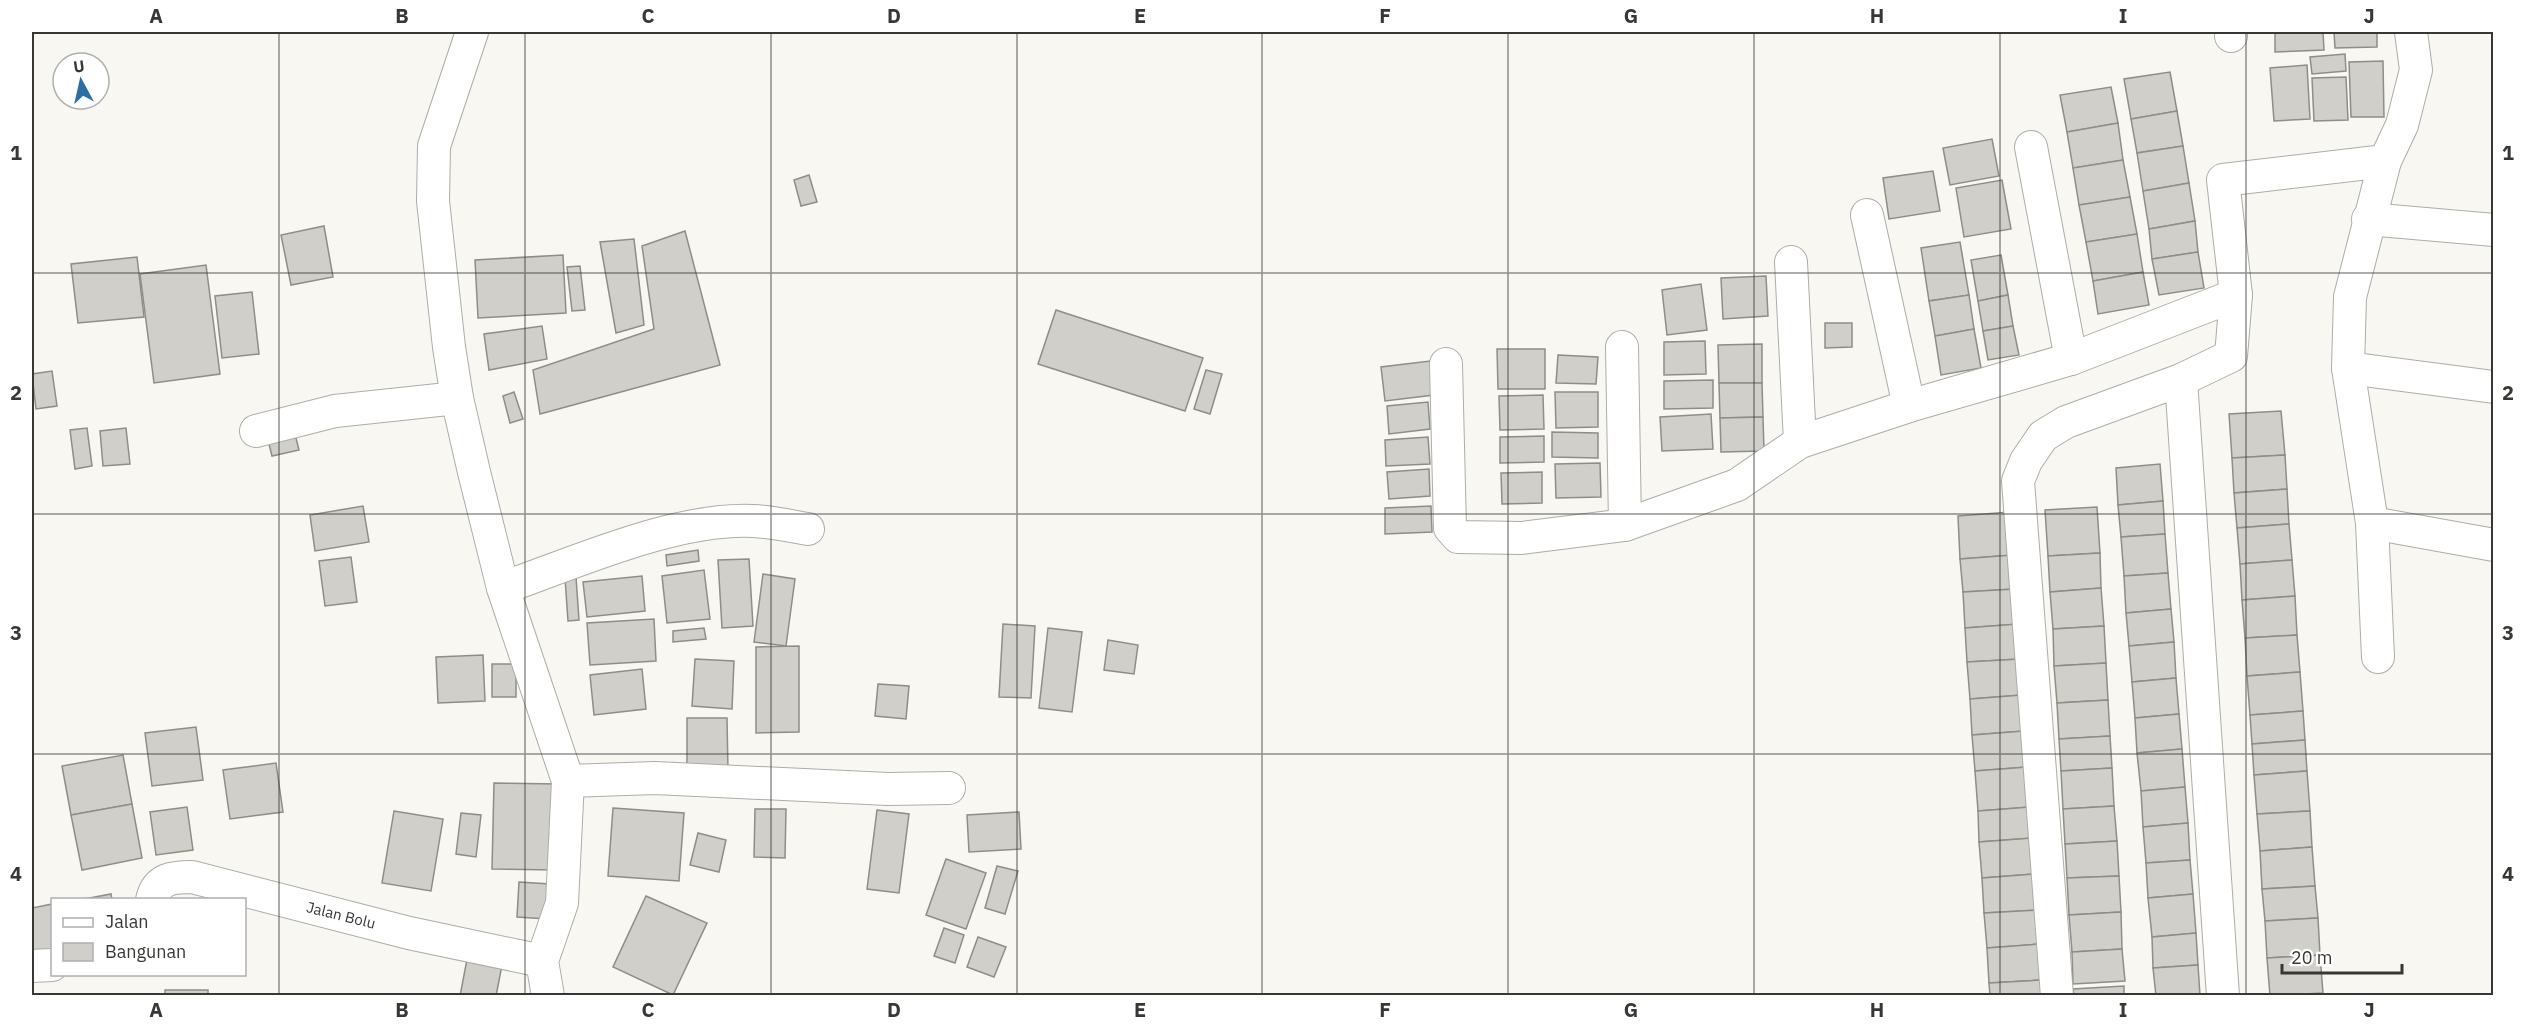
<svg xmlns="http://www.w3.org/2000/svg" width="2525" height="1027" font-family="'IBM Plex Sans',sans-serif">
	<style>
		.building { fill: #d0cfc9; stroke: #8e8d87; stroke-width: 1.5 }
		.lines { fill: none; stroke-linecap: round; stroke-linejoin: round }
		.minor-casing { stroke: #adaca6; stroke-width: 34 }
		.minor { stroke: #fff; stroke-width: 32 }
		.grid { fill: none; stroke: #373734; stroke-width: 1.5; stroke-opacity: 0.55 }
		.labels { text-anchor: middle; dominant-baseline: central; stroke-width: 6; stroke-linejoin: round; paint-order: stroke }
		.street-label { font-size: 15px; fill: #373734; stroke: #fff }
		.neatline { fill: none; stroke: #373734; stroke-width: 2 }
		.grid-label { font-size: 20px; text-anchor: middle; font-weight: bold; fill: #373734 }
	</style>
	<rect width="100%" height="100%" fill="#f9f7f1"/>
	<g class="building">
		<path d="M2275,32H2323L2324,50L2275,52Z"/>
		<path d="M2334,32H2377V47L2335,48Z"/>
		<path d="M2345,54L2346,71L2312,74L2310,57Z"/>
		<path d="M2383,61L2384,117H2351L2349,62Z"/>
		<path d="M2307,65L2310,119L2274,121L2270,68Z"/>
		<path d="M2170,72L2177,111L2131,119L2124,79Z"/>
		<path d="M2346,77L2348,120L2314,121L2312,78Z"/>
		<path d="M2111,87L2118,123L2067,132L2060,95Z"/>
		<path d="M2177,111L2183,146L2137,153L2131,119Z"/>
		<path d="M2118,123L2123,160L2073,168L2067,132Z"/>
		<path d="M1992,139L1999,176L1950,185L1943,148Z"/>
		<path d="M2183,146L2189,183L2143,191L2137,153Z"/>
		<path d="M2123,160L2130,197L2079,205L2073,168Z"/>
		<path d="M1933,171L1940,211L1889,219L1883,178Z"/>
		<path d="M809,175L817,202L801,206L794,180Z"/>
		<path d="M2002,180L2011,229L1964,237L1956,188Z"/>
		<path d="M2189,183L2195,221L2149,229L2143,191Z"/>
		<path d="M2130,197L2137,234L2086,242L2079,205Z"/>
		<path d="M2195,221L2198,252L2152,259L2149,229Z"/>
		<path d="M324,226L333,277L291,285L281,235Z"/>
		<path d="M685,231L720,365L540,414L533,370L654,329L642,246Z"/>
		<path d="M2137,234L2143,272L2093,281L2086,242Z"/>
		<path d="M634,239L644,325L616,333L600,242Z"/>
		<path d="M1960,242L1969,295L1929,301L1921,248Z"/>
		<path d="M2198,252L2204,288L2159,295L2152,259Z"/>
		<path d="M563,255L566,313L478,318L475,260Z"/>
		<path d="M2001,255L2008,295L1978,301L1971,260Z"/>
		<path d="M137,257L144,317L78,323L71,264Z"/>
		<path d="M206,265L220,374L154,383L140,274Z"/>
		<path d="M580,266L585,310L572,311L567,267Z"/>
		<path d="M2143,272L2149,305L2098,314L2093,281Z"/>
		<path d="M1766,276L1768,316L1723,319L1721,278Z"/>
		<path d="M1701,284L1707,330L1667,335L1662,290Z"/>
		<path d="M252,292L259,354L222,358L215,296Z"/>
		<path d="M1969,295L1974,329L1935,336L1929,301Z"/>
		<path d="M2008,295L2013,326L1983,331L1978,301Z"/>
		<path d="M1056,310L1203,358L1185,411L1038,364Z"/>
		<path d="M1825,323H1852V347L1825,348Z"/>
		<path d="M542,326L547,359L489,370L484,334Z"/>
		<path d="M2013,326L2019,355L1988,360L1983,331Z"/>
		<path d="M1974,329L1981,368L1941,375L1935,336Z"/>
		<path d="M1705,341L1706,374L1664,375V342Z"/>
		<path d="M1762,344V383H1719L1718,345Z"/>
		<path d="M1497,349H1545V389H1498Z"/>
		<path d="M1558,355L1598,357L1596,384L1556,383Z"/>
		<path d="M1430,361L1434,395L1385,401L1381,367Z"/>
		<path d="M1206,370L1222,374L1210,414L1194,409Z"/>
		<path d="M52,371L57,406L36,409L32,374Z"/>
		<path d="M1713,380V408L1664,409V381Z"/>
		<path d="M1719,383H1762L1763,417L1720,418Z"/>
		<path d="M514,392L523,419L510,423L503,396Z"/>
		<path d="M1555,392H1598V427L1556,428Z"/>
		<path d="M1543,395L1544,429L1500,430L1499,396Z"/>
		<path d="M1428,402L1430,429L1389,434L1387,406Z"/>
		<path d="M2281,411L2285,455L2232,458L2229,414Z"/>
		<path d="M1711,414L1713,449L1662,451L1660,417Z"/>
		<path d="M1763,417L1764,451L1721,452L1720,418Z"/>
		<path d="M87,428L92,466L75,469L70,430Z"/>
		<path d="M126,428L130,464L103,466L100,431Z"/>
		<path d="M1552,432L1598,433V458L1552,457Z"/>
		<path d="M295,434L299,450L272,456L268,440Z"/>
		<path d="M1544,436V462L1500,463V437Z"/>
		<path d="M1428,437L1430,464L1386,466L1385,440Z"/>
		<path d="M2285,455L2287,489L2234,493L2232,458Z"/>
		<path d="M1600,463L1601,497L1556,498L1555,464Z"/>
		<path d="M2160,464L2163,501L2118,505L2116,468Z"/>
		<path d="M1429,469L1430,496L1389,499L1387,472Z"/>
		<path d="M1542,472V503L1502,504L1501,473Z"/>
		<path d="M2287,489L2289,524L2237,528L2234,493Z"/>
		<path d="M2163,501L2165,534L2121,537L2118,505Z"/>
		<path d="M363,506L369,542L315,551L310,515Z"/>
		<path d="M1431,506L1432,532L1385,534V508Z"/>
		<path d="M2097,507L2100,553L2048,556L2045,510Z"/>
		<path d="M2010,512L2013,555L1960,559L1958,516Z"/>
		<path d="M2289,524L2292,560L2240,564L2237,528Z"/>
		<path d="M2165,534L2168,573L2124,576L2121,537Z"/>
		<path d="M698,550L699,561L667,566L666,555Z"/>
		<path d="M2100,553L2101,588L2050,592L2048,556Z"/>
		<path d="M2013,555L2015,589L1963,592L1960,559Z"/>
		<path d="M351,557L357,602L325,606L319,561Z"/>
		<path d="M749,559L753,626L722,628L718,560Z"/>
		<path d="M2292,560L2295,596L2242,600L2240,564Z"/>
		<path d="M704,570L710,619L667,623L662,576Z"/>
		<path d="M2168,573L2171,609L2126,613L2124,576Z"/>
		<path d="M763,574L795,579L786,646L754,642Z"/>
		<path d="M642,576L645,611L587,617L583,582Z"/>
		<path d="M576,577L579,620L568,621L565,578Z"/>
		<path d="M2101,588L2104,626L2053,629L2050,592Z"/>
		<path d="M2015,589L2018,624L1965,628L1963,592Z"/>
		<path d="M2295,596L2297,635L2245,638L2242,600Z"/>
		<path d="M2171,609L2174,642L2129,646L2126,613Z"/>
		<path d="M654,619L656,661L590,665L587,623Z"/>
		<path d="M1003,624L1035,626L1031,698L999,697Z"/>
		<path d="M2018,624L2020,659L1967,662L1965,628Z"/>
		<path d="M2104,626L2106,663L2054,666L2053,629Z"/>
		<path d="M704,628L706,639L673,642V631Z"/>
		<path d="M1048,628L1082,632L1072,712L1039,708Z"/>
		<path d="M2297,635L2300,672L2247,676L2245,638Z"/>
		<path d="M1108,640L1138,645L1134,674L1104,670Z"/>
		<path d="M2174,642L2176,678L2132,682L2129,646Z"/>
		<path d="M799,646V732L756,733V647Z"/>
		<path d="M483,655L485,701L438,703L436,657Z"/>
		<path d="M695,659L734,661L732,709L692,706Z"/>
		<path d="M2020,659L2022,695L1970,699L1967,662Z"/>
		<path d="M2106,663L2108,700L2057,703L2054,666Z"/>
		<rect x="492" y="664" width="24" height="33"/>
		<path d="M642,669L646,709L594,715L590,675Z"/>
		<path d="M2300,672L2303,711L2250,715L2247,676Z"/>
		<path d="M2176,678L2179,714L2135,718L2132,682Z"/>
		<path d="M878,684L909,686L906,719L875,716Z"/>
		<path d="M2022,695L2024,731L1972,735L1970,699Z"/>
		<path d="M2108,700L2110,736L2059,739L2057,703Z"/>
		<path d="M2303,711L2305,740L2252,744L2250,715Z"/>
		<path d="M2179,714L2182,749L2137,753L2135,718Z"/>
		<path d="M687,718H727L728,770H687Z"/>
		<path d="M196,727L203,780L152,786L145,733Z"/>
		<path d="M2024,731L2027,767L1975,771L1972,735Z"/>
		<path d="M2110,736L2112,768L2061,771L2059,739Z"/>
		<path d="M2305,740L2307,771L2254,775L2252,744Z"/>
		<path d="M2182,749L2185,787L2141,791L2137,753Z"/>
		<path d="M123,755L132,804L71,815L62,766Z"/>
		<path d="M276,763L283,812L230,819L223,770Z"/>
		<path d="M2027,767L2030,807L1978,811L1975,771Z"/>
		<path d="M2112,768L2114,806L2063,809L2061,771Z"/>
		<path d="M2307,771L2310,811L2257,814L2254,775Z"/>
		<path d="M494,783L559,784L556,870L492,869Z"/>
		<path d="M2185,787L2188,823L2143,827L2141,791Z"/>
		<path d="M132,804L142,858L82,870L71,815Z"/>
		<path d="M2114,806L2117,841L2065,844L2063,809Z"/>
		<path d="M187,807L193,850L156,855L150,812Z"/>
		<path d="M2030,807L2032,838L1979,842L1978,811Z"/>
		<path d="M613,808L684,813L679,881L608,876Z"/>
		<path d="M755,809H786L785,858L754,857Z"/>
		<path d="M877,810L909,814L899,893L867,889Z"/>
		<path d="M394,811L443,819L431,891L382,883Z"/>
		<path d="M2310,811L2312,847L2260,851L2257,814Z"/>
		<path d="M1019,812L1021,849L969,852L967,815Z"/>
		<path d="M461,813L481,815L476,857L456,854Z"/>
		<path d="M2188,823L2190,860L2146,863L2143,827Z"/>
		<path d="M698,833L726,840L719,872L690,865Z"/>
		<path d="M2032,838L2034,874L1982,878L1979,842Z"/>
		<path d="M2117,841L2119,876L2067,878L2065,844Z"/>
		<path d="M2312,847L2315,886L2262,889L2260,851Z"/>
		<path d="M946,859L986,873L966,929L926,915Z"/>
		<path d="M2190,860L2193,894L2148,898L2146,863Z"/>
		<path d="M997,866L1018,871L1005,914L985,908Z"/>
		<path d="M2034,874L2037,910L1984,913L1982,878Z"/>
		<path d="M2119,876L2121,912L2069,915L2067,878Z"/>
		<path d="M519,882L550,884L547,919L517,917Z"/>
		<path d="M2315,886L2318,918L2265,921L2262,889Z"/>
		<path d="M111,894L112,900H79Z"/>
		<path d="M2193,894L2196,933L2152,937L2148,898Z"/>
		<path d="M646,896L707,923L673,995L613,967Z"/>
		<path d="M52,904V953L34,956L32,940V908Z"/>
		<path d="M2037,910L2039,944L1987,948L1984,913Z"/>
		<path d="M2121,912L2122,949L2072,952L2069,915Z"/>
		<path d="M2318,918L2320,955L2267,958L2265,921Z"/>
		<path d="M944,928L964,935L955,963L934,956Z"/>
		<path d="M2196,933L2198,965L2153,968L2152,937Z"/>
		<path d="M978,937L1006,947L994,977L967,967Z"/>
		<path d="M2039,944L2041,980L1989,983L1987,948Z"/>
		<path d="M2122,949L2125,981L2073,984L2072,952Z"/>
		<path d="M468,954L503,960L496,996H460Z"/>
		<path d="M2320,955L2323,993L2270,996L2267,958Z"/>
		<path d="M2198,965L2200,996H2156L2153,968Z"/>
		<path d="M2041,980L2042,996H1990L1989,983Z"/>
		<path d="M2124,986V996H2074L2073,989Z"/>
		<rect x="165" y="990" width="43" height="6"/>
	</g>
	<g class="lines">
		<g class="minor-casing">
			<g id="minor">
				<path d="M472,32L434,146L433,201L449,347L457,398L474,472L503,588L568,781L562,903L542,961L548,996"/>
				<path d="M2231,32V36"/>
				<path d="M2031,147L2071,359"/>
				<path d="M1867,215L1909,406"/>
				<path d="M2368,219L2494,230"/>
				<path d="M1791,262L1800,442"/>
				<path d="M1622,347L1625,525"/>
				<path d="M1446,364L1450,528L1458,537L1522,538L1625,525L1737,485L1800,442L1909,406L2071,359L2236,295"/>
				<path d="M2348,368L2494,387"/>
				<path d="M2181,380L2223,996"/>
				<path d="M256,431L335,411L457,398"/>
				<path d="M2372,523L2494,545"/>
				<path d="M503,588C576,562 677,517 754,521C772,522 790,526 808,529"/>
				<path d="M2378,657L2372,523L2348,368L2350,297L2385,161"/>
				<path d="M568,781L655,778L888,789L949,788"/>
				<path d="M152,900C157,878 173,877 192,877L409,933L542,961"/>
				<path d="M32,966L52,965"/>
				<path d="M2057,996L2018,481L2026,461L2043,436L2066,422L2181,380L2231,356L2236,295L2223,180L2385,161L2402,125L2416,70L2411,32"/>
			</g>
		</g>
		<use href="#minor" class="minor"/>
	</g>
	<path class="grid" d="M279,32V996M525,32V996M771,32V996M1017,32V996M1262,32V996M1508,32V996M1754,32V996M2000,32V996M2246,32V996M32,273H2494M32,514H2494M32,754H2494"/>
	<g class="labels">
		<g class="street-label">
			<text transform="translate(341 915) rotate(14)">Jalan Bolu</text>
		</g>
	</g>
	<rect width="2525" height="1027" fill="none" stroke="#ffffff" stroke-width="66"/>
	<rect x="51" y="898" width="195" height="78" fill="#ffffff" stroke="#afafae" stroke-width="1.5"/>
	<rect x="63" y="918" width="30" height="9" fill="#ffffff" stroke="#afafae" stroke-width="1.5"/>
	<text x="105" y="928" font-size="18" fill="#373734">Jalan</text>
	<rect x="63" y="943" width="30" height="18" fill="#d0cfc9" stroke="#afafae" stroke-width="1.5"/>
	<text x="105" y="958" font-size="18" fill="#373734">Bangunan</text>
	<g transform="translate(81 81) rotate(352)"><circle r="28" fill="#ffffff" stroke="#afafae" stroke-width="1.5"/>
	<path d="M0-4.5L10 22L0 15L-10 22Z" fill="#2b70a5"/>
	<text y="-9" font-size="16" font-weight="bold" text-anchor="middle" fill="#373734">U</text>
	</g>
	<path d="M2282 964v9h120v-9" fill="none" stroke="#373734" stroke-width="3"/>
	<text x="2291" y="964" font-size="18" fill="#373734" stroke="#ffffff" stroke-width="4.5" paint-order="stroke">20 m</text>
	<rect x="33" y="33" width="2459" height="961" class="neatline"/>
	<g class="grid-label">
		<text x="156" y="23">A</text>
		<text x="402" y="23">B</text>
		<text x="648" y="23">C</text>
		<text x="894" y="23">D</text>
		<text x="1140" y="23">E</text>
		<text x="1385" y="23">F</text>
		<text x="1631" y="23">G</text>
		<text x="1877" y="23">H</text>
		<text x="2123" y="23">I</text>
		<text x="2369" y="23">J</text>
		<text x="16" y="160">1</text>
		<text x="2508" y="160">1</text>
		<text x="16" y="400">2</text>
		<text x="2508" y="400">2</text>
		<text x="16" y="640">3</text>
		<text x="2508" y="640">3</text>
		<text x="16" y="881">4</text>
		<text x="2508" y="881">4</text>
		<text x="156" y="1017">A</text>
		<text x="402" y="1017">B</text>
		<text x="648" y="1017">C</text>
		<text x="894" y="1017">D</text>
		<text x="1140" y="1017">E</text>
		<text x="1385" y="1017">F</text>
		<text x="1631" y="1017">G</text>
		<text x="1877" y="1017">H</text>
		<text x="2123" y="1017">I</text>
		<text x="2369" y="1017">J</text>
	</g>
</svg>
